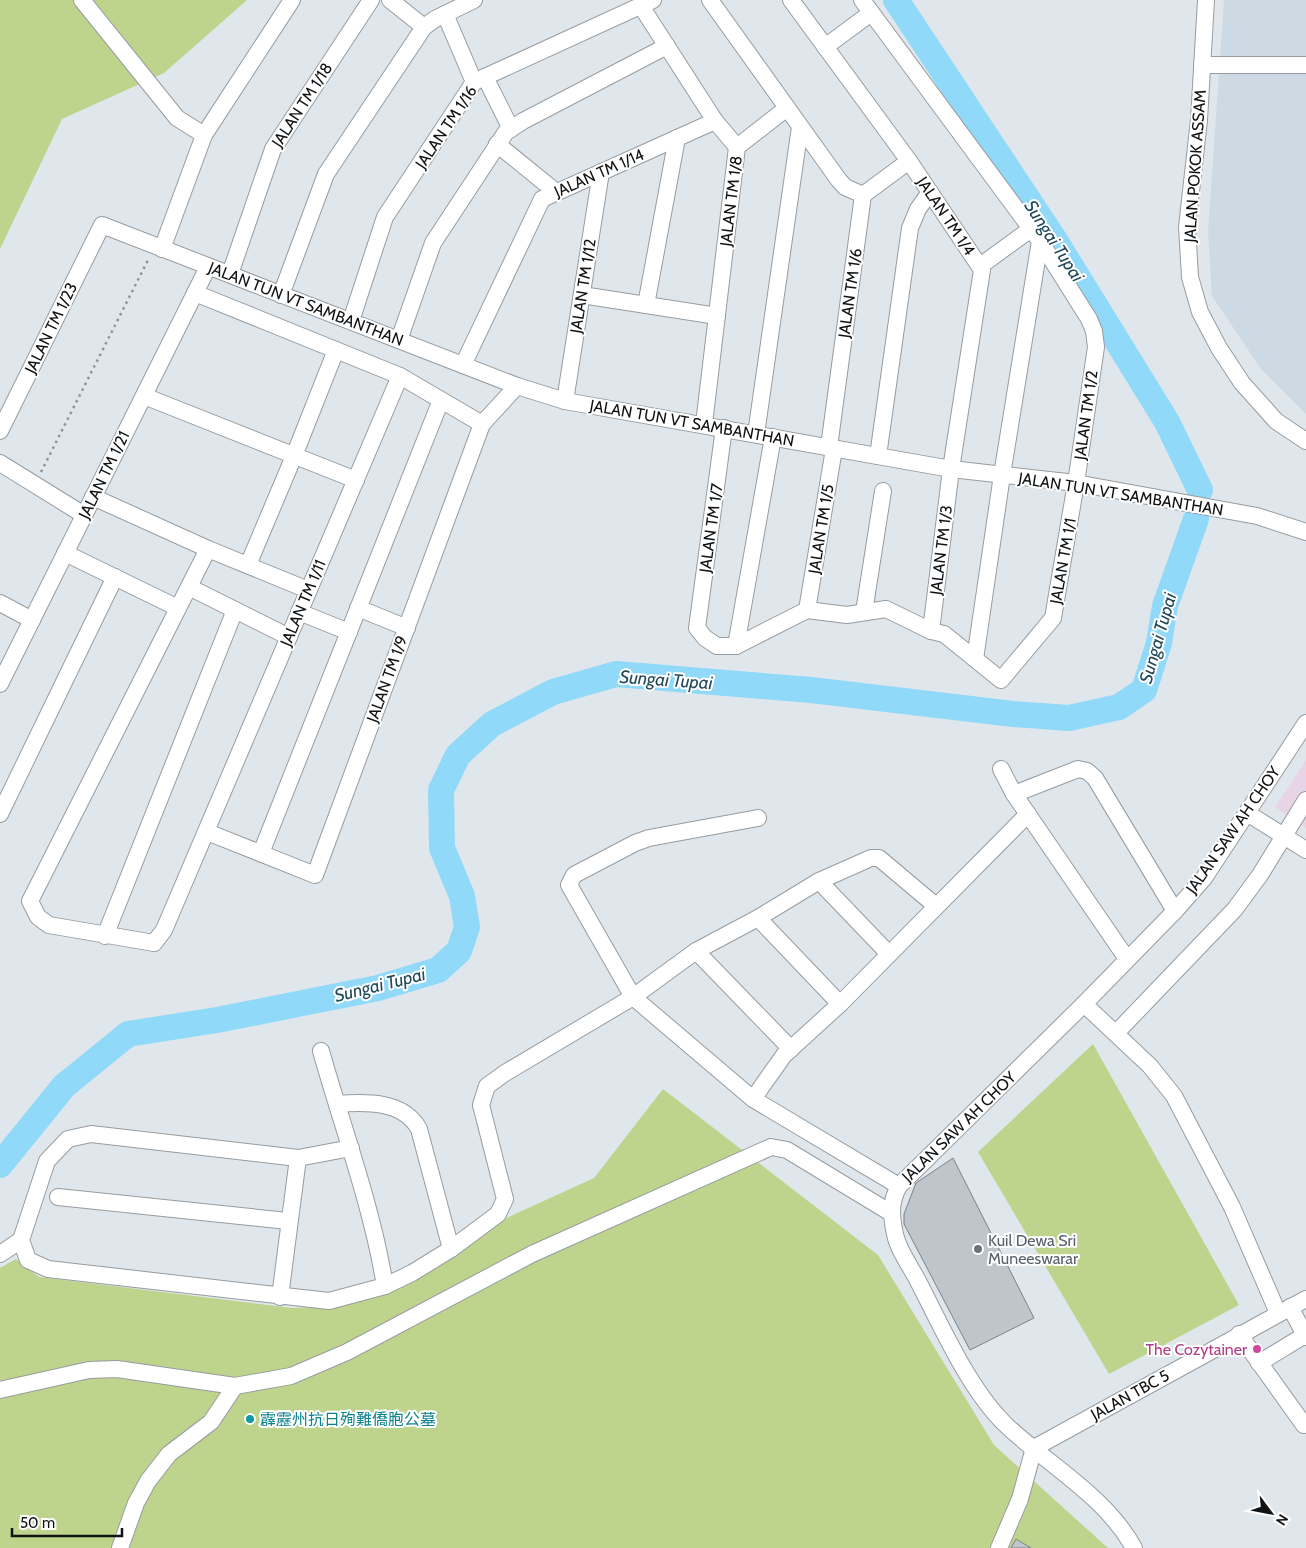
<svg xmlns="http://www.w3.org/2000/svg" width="1306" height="1548" font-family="Cabin,'Noto Sans SC',sans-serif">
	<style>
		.commercial { fill: #e7d5e7 }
		.built { fill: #cddae4 }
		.green { fill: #bed48c }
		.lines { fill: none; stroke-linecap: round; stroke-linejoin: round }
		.river { stroke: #91d9f9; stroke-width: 26 }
		.building { fill: #bfc5ca; stroke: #7d8387 }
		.minor-casing { stroke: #969ca1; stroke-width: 18 }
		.path { stroke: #909599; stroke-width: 2.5; stroke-dasharray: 2.5 4; stroke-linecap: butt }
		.minor { stroke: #fff; stroke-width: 16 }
		.worship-dot { fill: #6b7280; stroke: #fff; stroke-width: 2 }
		.hotel-dot { fill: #d1479c; stroke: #fff; stroke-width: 2 }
		.culture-dot { fill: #0f9aa8; stroke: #fff; stroke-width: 2 }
		.labels { text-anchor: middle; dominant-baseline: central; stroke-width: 4; stroke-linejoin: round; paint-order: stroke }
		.street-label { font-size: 16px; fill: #101214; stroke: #fff }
		.worship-label { font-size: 16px; fill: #5b616d; stroke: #fff; text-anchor: start }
		.hotel-label { font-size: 16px; fill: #b23c85; stroke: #fff; text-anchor: end }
		.culture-label { font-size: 16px; fill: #0d838f; stroke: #fff; text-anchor: start }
		.water-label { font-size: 18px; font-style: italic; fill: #20495a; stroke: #fff }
	</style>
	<rect width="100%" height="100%" fill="#e0e7ec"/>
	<path class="commercial" d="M1306,760V828L1275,807Z"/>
	<path class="built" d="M1224,0H1306V414L1261,369L1212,296L1208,231Z"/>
	<g class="green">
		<path d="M0,0H247L164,73L62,119L0,249Z"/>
		<path d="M1093,1044L1239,1305L1109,1374L978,1152Z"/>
		<path d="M663,1089L878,1255L994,1445L1108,1548H0V1268L16,1259L39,1277L292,1308L338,1306L502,1220L594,1178Z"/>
	</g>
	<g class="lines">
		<g class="river">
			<path d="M896,0L1056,242L1167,422L1200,490"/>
			<path d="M0,1165L64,1086L128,1034L217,1020L378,988L438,970L459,951L467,927L462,896L442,848L441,790L458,755L492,724L553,692L616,674L811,690L1013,714L1069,718L1119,707L1144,690L1159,643L1165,606L1196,519"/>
		</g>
	</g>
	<g class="building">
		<path d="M953,1158L1034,1318L970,1350L904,1224V1214L916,1183Z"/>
		<path d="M1016,1539L1031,1548H1011Z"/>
	</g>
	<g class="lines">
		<g class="minor-casing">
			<g id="minor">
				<path d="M82,0L177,118L204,135"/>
				<path d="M390,0L424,27"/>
				<path d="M710,0L838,179L845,187L863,195"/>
				<path d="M791,0L909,161L982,270L951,469L931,631"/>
				<path d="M1206,0L1199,120L1187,227L1190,277L1200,312L1219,348L1242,383L1276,421L1306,441"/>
				<path d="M641,6L715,121L737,147L704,424"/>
				<path d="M445,14L474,82"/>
				<path d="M825,47L871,13"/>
				<path d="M1202,65H1306"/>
				<path d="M485,77L511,129"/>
				<path d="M497,144L556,192"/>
				<path d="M737,147L787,108"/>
				<path d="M162,249L204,135L292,0"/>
				<path d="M980,266L1031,229"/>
				<path d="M230,274L273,149L371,0"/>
				<path d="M195,293L400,376L482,424"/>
				<path d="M281,295L326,174L424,27L435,19L474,0"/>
				<path d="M582,295L717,316"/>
				<path d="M646,305L677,138"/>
				<path d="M351,321L385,217L474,82L653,0"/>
				<path d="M399,340L433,243L506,132L523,121L667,46"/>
				<path d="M463,365L542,199L715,121"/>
				<path d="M144,396L356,480"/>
				<path d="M565,401L601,172"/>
				<path d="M724,428L697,628L705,638L717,646H736L807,610L847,615L886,609L931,631L944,634L1001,680L1053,618L1076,483L1096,347L1094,331L1089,319L1040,241L862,0"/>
				<path d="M0,431L102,225L517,386L565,401L951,469L1076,483L1257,516L1306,532"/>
				<path d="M756,434L800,127"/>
				<path d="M829,447L863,195L909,161"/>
				<path d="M878,456L910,228L918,209L930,192"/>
				<path d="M0,463L84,515"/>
				<path d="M93,497L208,549L308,590"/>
				<path d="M208,549L30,901L38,917L49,925L154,943L164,930L400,376"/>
				<path d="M65,553L178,608"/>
				<path d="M248,565L294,456L336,350"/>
				<path d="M189,587L289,637"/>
				<path d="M0,603L32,620"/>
				<path d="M358,608L407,628"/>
				<path d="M807,610L834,449"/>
				<path d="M299,612L349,632"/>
				<path d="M864,612L883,491"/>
				<path d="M736,646L773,437"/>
				<path d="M975,659L1002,475L1040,241"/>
				<path d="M0,684L208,267"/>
				<path d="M1001,769L1014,794L1127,959"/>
				<path d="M1014,794L1078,769L1087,771L1095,778L1175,911"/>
				<path d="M1247,813L1306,850"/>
				<path d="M0,814L115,577"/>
				<path d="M758,818L649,838L635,843L574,875L569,885L633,997L753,1099L899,1186"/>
				<path d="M207,832L315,875L482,424L517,386"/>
				<path d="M261,853L441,400"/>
				<path d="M819,881L888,953"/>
				<path d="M758,918L840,1004"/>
				<path d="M105,936L235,610"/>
				<path d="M696,951L791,1049"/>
				<path d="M1084,1004L1150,1066L1174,1096L1232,1207L1278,1313"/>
				<path d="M1117,1032L1235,909L1260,875L1306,800"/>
				<path d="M321,1051C343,1129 372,1206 385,1286"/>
				<path d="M753,1099L784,1055L840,1004L1028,814"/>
				<path d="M337,1104C365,1102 403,1100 419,1129L451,1249"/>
				<path d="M351,1148L298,1158L91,1134L68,1139L47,1161L21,1240L28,1260L48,1269L329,1301L385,1286L412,1273L451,1249L498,1214L505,1199L481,1105L487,1086L505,1073L633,997L696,951L758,918L819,881L871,858H879L936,906"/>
				<path d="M58,1197L288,1221"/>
				<path d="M0,1254L21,1240"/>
				<path d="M280,1297L298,1158"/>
				<path d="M1290,1307L1306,1337"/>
				<path d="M1239,1334L1304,1425"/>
				<path d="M1259,1363L1305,1335"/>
				<path d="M0,1390L89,1370L117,1369L235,1386L291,1376L347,1352L532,1254L771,1147L787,1150L891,1213"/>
				<path d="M120,1548L136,1503L148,1481L169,1454L211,1422L235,1386"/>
				<path d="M999,1548L1020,1499L1034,1448L1306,1299"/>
				<path d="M1134,1548C1106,1497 1049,1465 1008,1427C970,1392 942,1327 918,1281C911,1267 898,1250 895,1234C891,1216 890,1202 899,1186L1084,1004L1175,911L1204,878L1306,723"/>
			</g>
		</g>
		<path class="path" d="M41,472L149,258"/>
		<use href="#minor" class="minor"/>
	</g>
	<circle class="worship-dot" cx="978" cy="1249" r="5"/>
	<circle class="hotel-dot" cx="1257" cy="1349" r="5"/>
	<circle class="culture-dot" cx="250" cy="1419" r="5"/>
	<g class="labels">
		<g class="street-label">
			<text transform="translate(302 105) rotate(-57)">JALAN TM 1/18</text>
			<text transform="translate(446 127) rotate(-56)">JALAN TM 1/16</text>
			<text transform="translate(1195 166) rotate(-86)">JALAN POKOK ASSAM</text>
			<text transform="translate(599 173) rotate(-24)">JALAN TM 1/14</text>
			<text transform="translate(731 201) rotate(-83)">JALAN TM 1/8</text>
			<text transform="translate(946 216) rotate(56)">JALAN TM 1/4</text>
			<text transform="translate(583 286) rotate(-81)">JALAN TM 1/12</text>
			<text transform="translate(850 293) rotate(-82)">JALAN TM 1/6</text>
			<text transform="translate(306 304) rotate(21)">JALAN TUN VT SAMBANTHAN</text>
			<text transform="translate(51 328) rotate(-64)">JALAN TM 1/23</text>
			<text transform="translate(1086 415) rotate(-82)">JALAN TM 1/2</text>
			<text transform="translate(692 423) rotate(10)">JALAN TUN VT SAMBANTHAN</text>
			<text transform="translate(104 475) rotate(-64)">JALAN TM 1/21</text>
			<text transform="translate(1121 494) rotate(9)">JALAN TUN VT SAMBANTHAN</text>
			<text transform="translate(711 528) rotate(-82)">JALAN TM 1/7</text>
			<text transform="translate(821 529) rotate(-81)">JALAN TM 1/5</text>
			<text transform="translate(941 550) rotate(-83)">JALAN TM 1/3</text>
			<text transform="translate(1063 561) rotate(-80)">JALAN TM 1/1</text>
			<text transform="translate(303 603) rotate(-67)">JALAN TM 1/11</text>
			<text transform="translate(387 679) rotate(-70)">JALAN TM 1/9</text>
			<text transform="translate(1233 830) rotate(-55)">JALAN SAW AH CHOY</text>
			<text transform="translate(959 1127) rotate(-44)">JALAN SAW AH CHOY</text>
			<text transform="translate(1130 1395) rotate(-29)">JALAN TBC 5</text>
		</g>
		<g class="worship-label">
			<text x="988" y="1240">Kuil Dewa Sri<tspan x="988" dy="18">Muneeswarar</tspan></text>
		</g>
		<g class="hotel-label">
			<text x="1247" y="1349">The Cozytainer</text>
		</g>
		<g class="culture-label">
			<text x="260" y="1419">霹靂州抗日殉難僑胞公墓</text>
		</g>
		<g class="water-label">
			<text transform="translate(1054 241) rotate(57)">Sungai Tupai</text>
			<text transform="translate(1158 638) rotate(-74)">Sungai Tupai</text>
			<text transform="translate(666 680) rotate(4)">Sungai Tupai</text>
			<text transform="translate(380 985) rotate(-14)">Sungai Tupai</text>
		</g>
	</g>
	<g transform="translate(1271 1513) rotate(122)" stroke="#ffffff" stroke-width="4" paint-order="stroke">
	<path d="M0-4L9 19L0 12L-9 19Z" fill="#101214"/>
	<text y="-8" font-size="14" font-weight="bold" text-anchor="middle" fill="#101214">N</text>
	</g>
	<path d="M12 1528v8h110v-8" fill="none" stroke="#101214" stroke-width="2.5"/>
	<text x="20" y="1528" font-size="15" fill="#101214" stroke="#ffffff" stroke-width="4" paint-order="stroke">50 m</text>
</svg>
